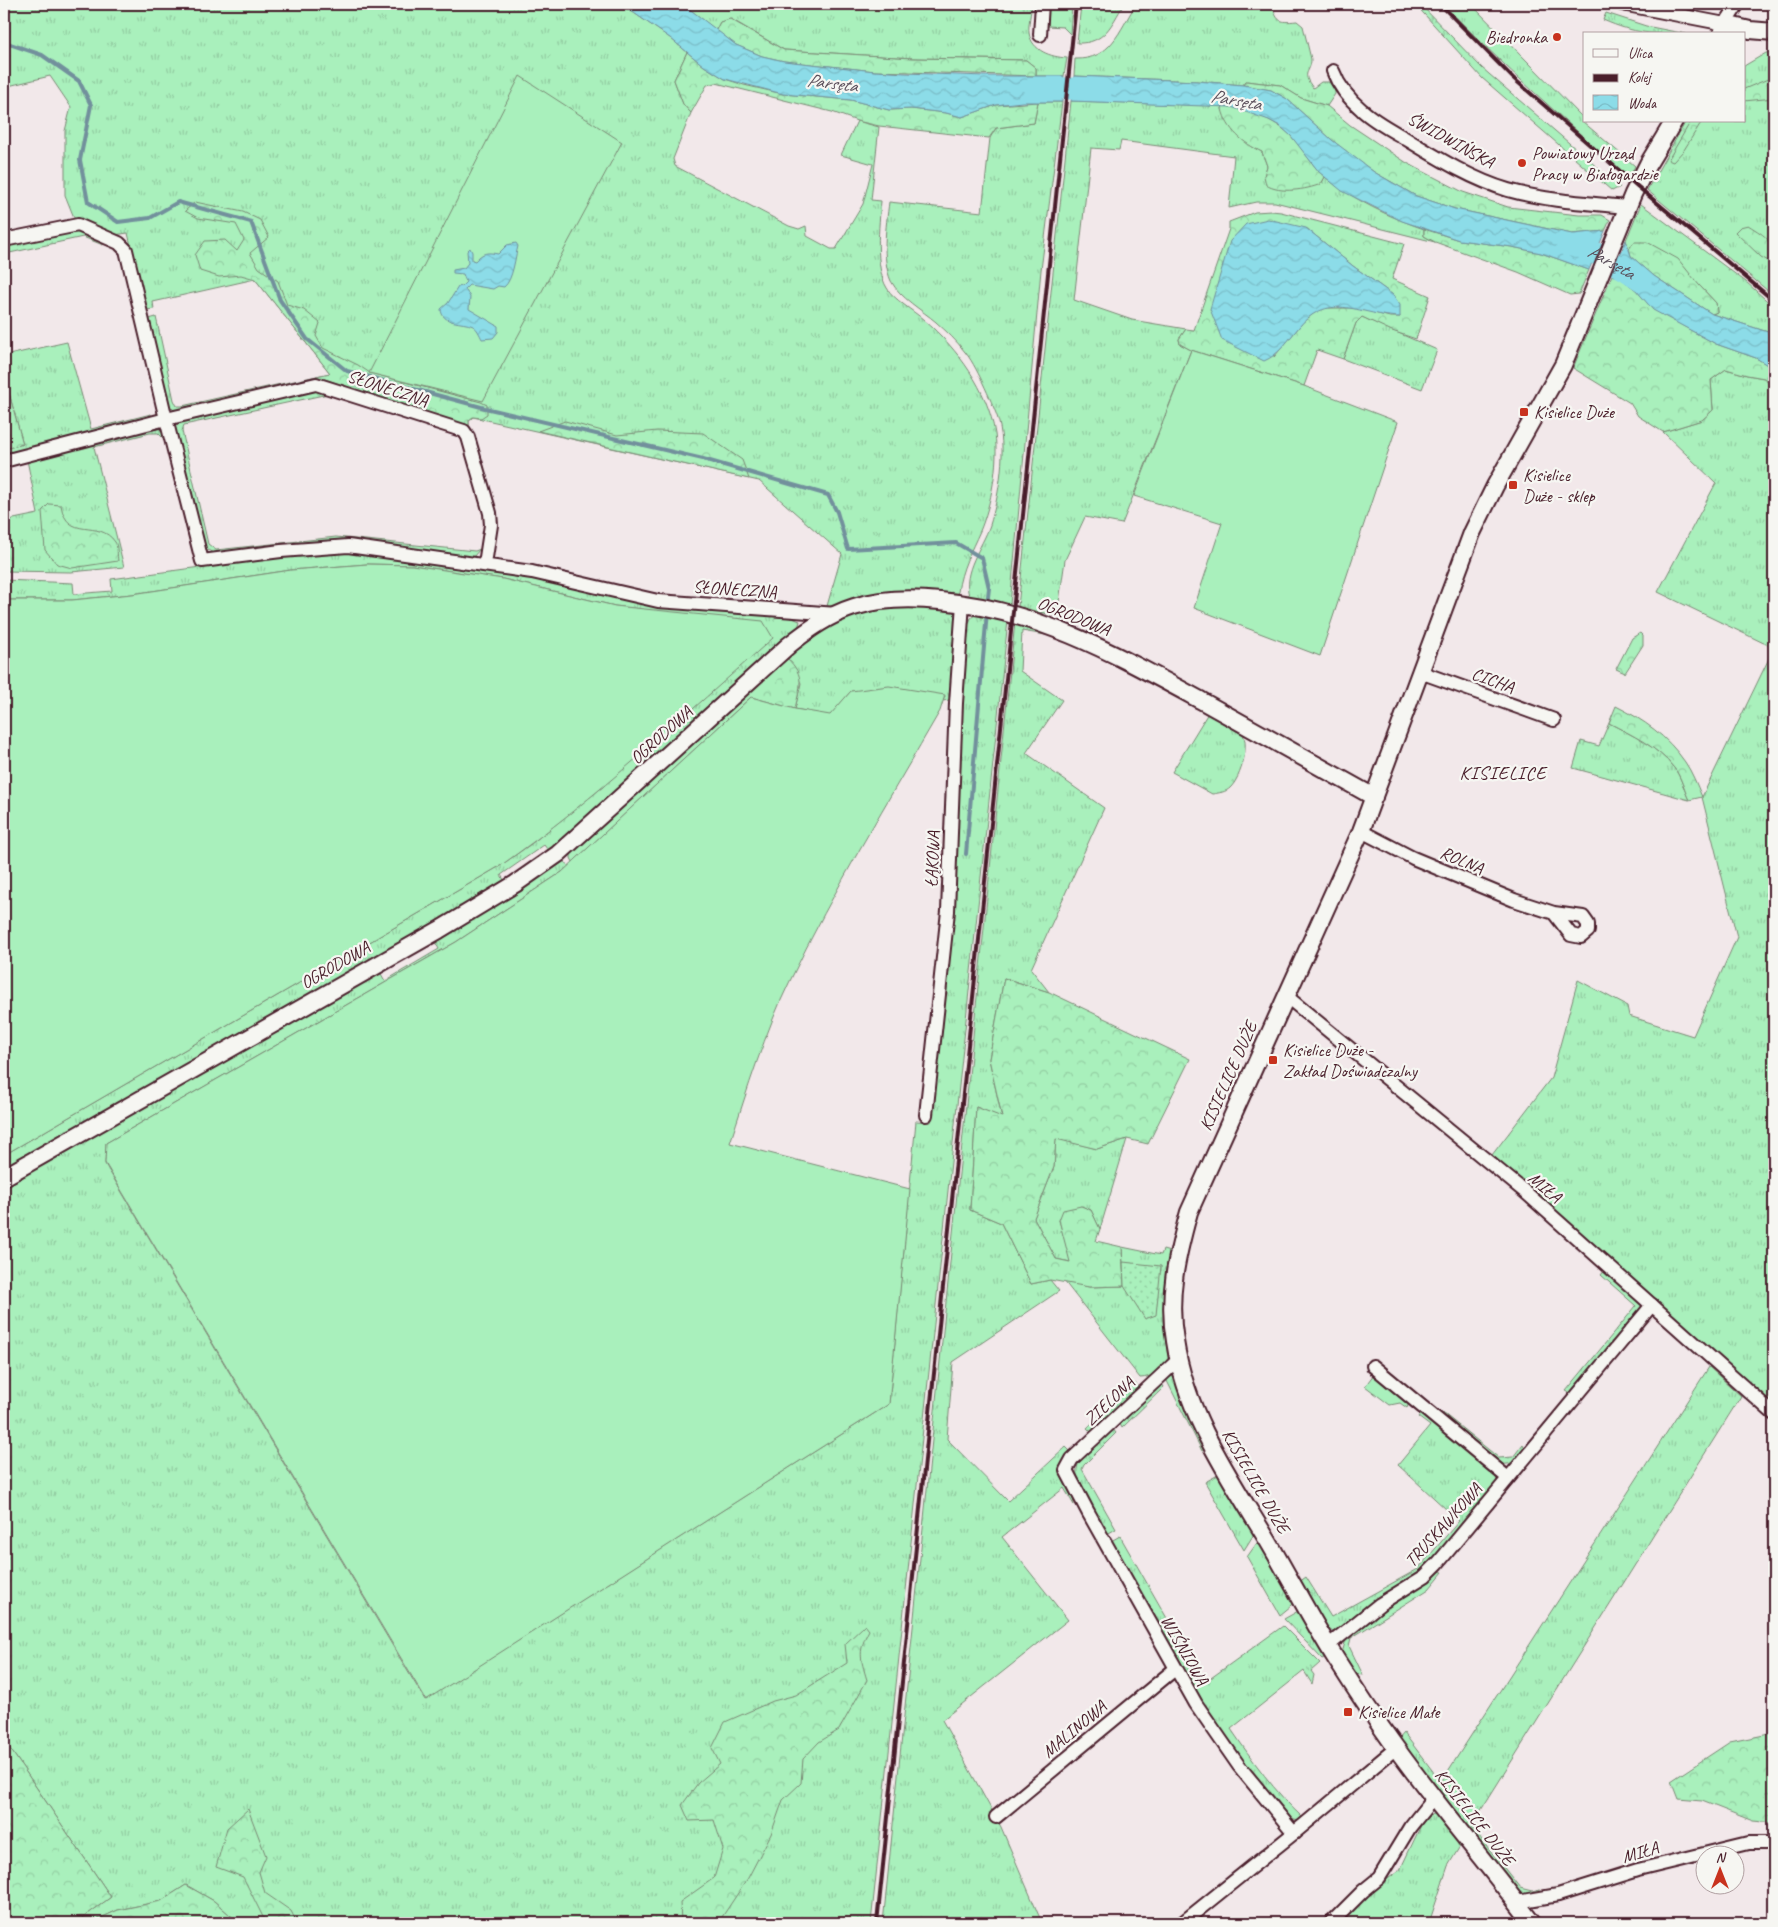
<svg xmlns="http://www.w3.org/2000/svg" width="1778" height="1927" font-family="Caveat,sans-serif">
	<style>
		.grass { fill: url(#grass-tufts); stroke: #7a8874 }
		.forest { fill: url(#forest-crowns); stroke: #7a8874; fill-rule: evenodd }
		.park { fill: url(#park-dots); stroke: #7a8874 }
		.garden { fill: #a9f0bc; stroke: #7a8874 }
		.water { fill: url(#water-waves); stroke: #72909c }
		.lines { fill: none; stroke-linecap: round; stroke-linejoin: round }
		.stream { stroke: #72909c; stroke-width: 4 }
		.river { stroke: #8cdce8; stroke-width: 22 }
		.minor-casing { stroke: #4a1f2b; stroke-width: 16 }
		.tertiary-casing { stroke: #4a1f2b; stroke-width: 20 }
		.minor { stroke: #f6f6f2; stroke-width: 12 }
		.tertiary { stroke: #f6f6f2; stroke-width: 16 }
		.rail { stroke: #4a1f2b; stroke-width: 4 }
		.poi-dot { fill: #c8321e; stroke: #f6f6f2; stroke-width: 2 }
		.labels { text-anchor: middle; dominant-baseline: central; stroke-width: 4.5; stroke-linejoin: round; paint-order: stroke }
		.poi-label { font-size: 18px; fill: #4a1f2b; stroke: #f6f6f2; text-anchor: start }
		.street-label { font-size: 18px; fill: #4a1f2b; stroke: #f6f6f2 }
		.water-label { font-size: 19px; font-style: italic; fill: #5a4e5a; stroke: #f6f6f2 }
		.neighbourhood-label { font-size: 19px; letter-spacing: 1px; fill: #4a1f2b; stroke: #f6f6f2 }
	</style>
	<defs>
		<pattern id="grass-tufts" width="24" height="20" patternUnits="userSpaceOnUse" patternTransform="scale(1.25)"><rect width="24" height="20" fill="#a9f0bc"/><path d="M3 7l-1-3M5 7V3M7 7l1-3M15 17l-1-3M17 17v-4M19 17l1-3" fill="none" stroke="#93cda2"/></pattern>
		<pattern id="forest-crowns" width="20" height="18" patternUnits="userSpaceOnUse" patternTransform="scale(1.25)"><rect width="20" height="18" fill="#a9f0bc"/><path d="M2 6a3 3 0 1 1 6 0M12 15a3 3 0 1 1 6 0" fill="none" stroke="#93cda2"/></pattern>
		<pattern id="park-dots" width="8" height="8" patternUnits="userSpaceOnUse" patternTransform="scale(1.25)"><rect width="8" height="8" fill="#a9f0bc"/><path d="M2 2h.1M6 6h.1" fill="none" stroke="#93cda2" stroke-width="1.8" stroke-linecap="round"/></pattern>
		<pattern id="water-waves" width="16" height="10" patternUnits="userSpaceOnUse" patternTransform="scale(1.25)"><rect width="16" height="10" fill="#8cdce8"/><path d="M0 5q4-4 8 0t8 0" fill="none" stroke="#7abcc7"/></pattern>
	</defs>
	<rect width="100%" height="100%" fill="#f2e8ea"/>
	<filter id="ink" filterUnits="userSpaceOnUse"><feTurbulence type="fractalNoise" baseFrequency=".02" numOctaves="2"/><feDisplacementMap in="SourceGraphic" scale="10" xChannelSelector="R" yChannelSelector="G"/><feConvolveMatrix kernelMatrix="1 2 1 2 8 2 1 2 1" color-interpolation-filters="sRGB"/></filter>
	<g filter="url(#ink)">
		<g class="grass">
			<path d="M4,4H621L670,38L687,52L674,80L683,104L691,113L673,159L675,166L789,226L799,229L806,226L807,236L831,249H836L863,204L873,164L841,155L857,121L879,127L871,200L881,201C879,225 874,267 887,288C893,299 914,311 924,320C958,349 988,390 995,434C999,463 991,505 980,531C971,551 961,569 958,592L956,594L914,591L835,607L827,606L842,554L759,481L473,417L469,420V428L320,377L175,411L168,404L149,319L156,317L174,400L177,406H182L330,373L255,279L153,302L154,309L146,310L128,233L114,235L75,220L65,195V131L71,107L50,76L4,87Z"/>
			<path d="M683,4H1032C1031,13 1028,24 1029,33C1032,51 1051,57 1067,58L1064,76H1036V68L1026,60L912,58L784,50L731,19L720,22L716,30Z"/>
			<path d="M1048,4H1072L1070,34L1063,27L1048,26Z"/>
			<path d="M1081,4H1124C1111,25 1105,44 1077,43Z"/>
			<path d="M1136,4H1272C1277,21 1278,23 1297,21L1303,26L1311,59C1311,74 1300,71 1313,88L1321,82H1329L1335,89V94L1327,106L1301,98L1280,85L1246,81L1243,85L1197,81L1074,76L1075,59C1111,60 1119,31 1136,4Z"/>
			<path d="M1415,4H1420L1482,68L1620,187L1612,191L1482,78Z"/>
			<path d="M1443,4H1471L1583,118L1582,121L1635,166L1629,178C1566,121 1502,65 1443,4Z"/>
			<path d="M1606,13L1646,26L1686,34C1653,34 1635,34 1603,20Z"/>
			<path d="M1774,52V296L1647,190L1686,121H1744V66L1766,53Z"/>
			<path d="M1071,101L1223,106L1222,109L1251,146L1262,152L1267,166L1264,176L1321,184L1325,177C1354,200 1389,217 1424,229V236L1435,242L1275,202H1256L1229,208L1234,156L1121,141L1119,150L1091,148L1074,300L1132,320L1186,329L1179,339L1180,344L1191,350L1122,524L1085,517L1065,560L1057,616L1018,607Z"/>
			<path d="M1038,102H1062L1041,270L1010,605L969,596C962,571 982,548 990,525C999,496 1008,446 997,416C992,402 975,363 965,352C957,341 946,331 936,322C922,310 900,298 891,281C881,258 886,227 889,202L982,212L990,138L996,128L1034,123Z"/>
			<path d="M1641,204L1746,282L1774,307V334L1712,314L1717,312L1716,303L1699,285L1634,242L1629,249L1626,240Z"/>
			<path d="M76,230L105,242L103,245L83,237L5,254L4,247L6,245Z"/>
			<path d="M1362,317L1437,350L1422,389L1343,359L1356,323Z"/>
			<path d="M67,342L91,429L151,414L152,419L4,455V449L23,444L4,375V356Z"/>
			<path d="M1726,369L1747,375L1764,378L1774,389L1772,416L1774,419V1404L1659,1303L1492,1155L1551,1078L1578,980L1627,1006L1629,1016L1693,1036L1737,937L1702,797L1774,648L1658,592L1716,483L1663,432L1702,420L1713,410L1711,380Z"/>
			<path d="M317,389L328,394L184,425L182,431L208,544L216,550L336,537L475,551L480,549L473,557L368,543L217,555L206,549L202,543L175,433V426L188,418Z"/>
			<path d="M157,428L162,430L164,439L158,433H150L94,447L124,567L71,572L4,571V521L38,514L27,460Z"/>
			<path d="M348,552L518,574L659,606L792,618L800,621L797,632L550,853L544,845L501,875L506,883L4,1170V1155L500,866L531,844L604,786L682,614L615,606L503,579L412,565L367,564L291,570L132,594L72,600H4V580L73,583L74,594L112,591L111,579L275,557Z"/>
			<path d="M913,604L951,610L958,617L953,698L949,700L943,701L945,696L851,691L830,716L795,709L801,683L787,658C809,636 836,618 866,611C881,608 897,607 913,604Z"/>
			<path d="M976,614L1008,620L871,1923H239L214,1901L186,1885L161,1901L118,1910L90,1923L81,1919L111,1897L4,1740V1185L380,972L385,981L439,949L435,942L560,862L563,861L569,866L562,872L456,942L106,1143L105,1164L425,1700L889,1404L916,1121L931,1122L954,908L966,631L971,618Z"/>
			<path d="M1015,622L1063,638L1022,631L1020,671L1062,700L1026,753L1104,808L1031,969L1049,992L1004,978L989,1059L1002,1118L976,1107L970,1210L1001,1223L1031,1284L1050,1280L1059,1291L953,1362L947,1439L1008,1501L1066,1447L1072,1453C1048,1475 1073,1482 1074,1505L1064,1488L1002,1537L1068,1620L942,1720L1001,1827L1042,1923H883Z"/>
			<path d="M1208,713L1240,730C1252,741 1241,778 1230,788C1226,792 1219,793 1212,794L1172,772Z"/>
			<path d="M1609,723C1632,735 1658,747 1674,768C1681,776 1684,790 1689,800L1573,768L1581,741L1599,746Z"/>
			<path d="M1056,1138L1097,1149L1127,1139L1100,1229L1091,1210L1081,1206L1059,1220L1071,1262L1056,1259L1034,1218L1054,1167Z"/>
			<path d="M1122,1247L1161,1255L1163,1250L1170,1252L1166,1268L1163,1320L1168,1358C1162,1369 1153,1378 1140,1378L1064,1281L1089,1287L1124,1286Z"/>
			<path d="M1605,1270L1640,1301L1643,1306L1572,1394L1566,1391L1636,1306L1601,1275Z"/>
			<path d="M1709,1367L1741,1396L1471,1826L1520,1888L1532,1891L1540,1889V1892C1532,1896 1523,1896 1515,1891L1398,1740L1404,1733L1441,1782Z"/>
			<path d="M1374,1374L1410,1401L1407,1408L1400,1403L1390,1405L1365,1386Z"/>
			<path d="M1173,1376L1176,1378L1184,1405L1206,1449L1202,1451L1166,1379Z"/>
			<path d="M1161,1382L1164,1387L1122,1428L1119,1422Z"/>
			<path d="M1135,1383L1140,1390L1092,1433L1087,1428Z"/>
			<path d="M1422,1412L1494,1471L1497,1481L1494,1488L1425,1570L1358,1613L1338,1631L1333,1632L1323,1625L1299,1582L1306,1577L1331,1617L1418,1569L1459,1521L1398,1465L1430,1426L1418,1417Z"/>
			<path d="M1443,1413L1499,1458L1513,1457L1523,1444L1526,1450C1518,1459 1513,1466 1499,1464L1443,1417Z"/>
			<path d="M1112,1428L1116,1433L1084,1465L1082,1469L1116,1529L1107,1534L1078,1481C1076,1472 1076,1467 1081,1459Z"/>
			<path d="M1218,1475H1221L1253,1531L1254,1534L1244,1550L1205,1482Z"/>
			<path d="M1120,1536L1204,1683L1283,1626L1320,1663L1311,1671L1314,1675L1312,1684L1304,1671L1231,1729C1252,1760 1275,1792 1303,1818L1299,1821L1290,1819L1243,1765L1199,1701L1111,1541Z"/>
			<path d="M1259,1540L1297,1601L1280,1615L1247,1557Z"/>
			<path d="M1438,1571L1443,1572L1429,1589L1351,1638L1349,1646L1363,1675L1354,1674L1342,1653L1346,1639L1381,1609Z"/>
			<path d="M1300,1610L1326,1657L1322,1659L1284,1619Z"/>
			<path d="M1433,1814L1444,1817L1462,1843L1448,1866L1429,1923H1338L1355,1903L1400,1870L1424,1819Z"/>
		</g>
		<g class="forest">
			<path d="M730,19L784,50L912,58L1026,60L1036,68V76L875,71L784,61L762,56L736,45L716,30L720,22Z"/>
			<path d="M687,52L704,66L725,79L744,85L783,94L851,100L889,110L911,109L946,113L962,117L996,105L1038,102L1034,123L996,128L989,138L879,126L857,121L832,112L716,83L707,85L691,113L683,104L674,80Z"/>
			<path d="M1768,79L1774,80V98L1744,101V89Z"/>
			<path d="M1246,81L1280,85L1301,98L1327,106L1350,125L1407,163L1463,192L1508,207L1579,215H1602L1610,220L1605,231L1572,234L1455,209L1416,196L1374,172L1354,158L1332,140L1287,99L1271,90L1243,85Z"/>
			<path d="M1223,106C1245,107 1275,120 1290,135C1303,148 1311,165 1325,177L1321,184C1306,190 1280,194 1266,185L1264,176L1267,166L1262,152C1243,143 1227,130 1222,109Z"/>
			<path d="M1691,121H1702L1684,150L1673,162L1668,160Z"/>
			<path d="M195,202L243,212L260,220L269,237L250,253L259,268L278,281L287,305L304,310L320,323L316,336L323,348L358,365L370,373L481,402L487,405V414L481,418L473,417L469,420V428L316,376L330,373L255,279L241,275L219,277L200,271L195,255L205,241L225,240L237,251L244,240L236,224L198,218L185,211Z"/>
			<path d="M1271,211L1281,212L1404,244L1392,279L1430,296L1416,339L1392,331L1362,317L1356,323L1343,359L1317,350L1304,386L1191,350L1180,344L1179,339L1186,329L1194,330L1229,229V222L1255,212ZM1306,228L1353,266L1393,295L1400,317H1390L1355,308H1321L1304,321L1274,357Z"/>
			<path d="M1748,225C1767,237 1774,240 1774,264L1761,257L1735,232L1740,227Z"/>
			<path d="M1424,229L1459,240L1512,247L1541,253L1589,270L1579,294L1570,295L1518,272L1435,242L1424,236Z"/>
			<path d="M1634,242H1647L1678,259L1699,285L1716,303L1717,312L1712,314L1654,276L1631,256L1629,249Z"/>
			<path d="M1612,275L1619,277L1636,290L1654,310L1716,344L1756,358L1774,369V389L1764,378L1747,375L1726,369L1711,380L1713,410L1702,420L1663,432L1638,416L1630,403L1573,368Z"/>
			<path d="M4,375L23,444L4,449Z"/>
			<path d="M565,421L617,435L657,431L703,433L742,460L749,479L538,431Z"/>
			<path d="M49,504L61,505C67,542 99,518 115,542C118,546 117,556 118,561L72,568L57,564L45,550L42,511Z"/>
			<path d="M1640,633L1643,636V645L1625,673L1616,669L1632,638Z"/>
			<path d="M787,658C806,677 800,685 795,709L751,697L573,862L571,858V851Z"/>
			<path d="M1616,706C1644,720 1667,736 1685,762C1692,772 1697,785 1702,797L1689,800C1684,790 1681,776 1674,768C1658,747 1632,735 1609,723Z"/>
			<path d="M1004,978L1049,992L1190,1059L1148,1144L1127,1139L1097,1149L1056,1139L1054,1167L1034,1218L1056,1259L1070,1262L1059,1220L1063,1210L1081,1206L1091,1210L1100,1229L1096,1241L1122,1247L1124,1286L1089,1287L1050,1280L1031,1284L1001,1223L970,1210L976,1107L1002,1117L989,1059Z"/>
			<path d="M865,1625L869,1630C858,1651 860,1657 867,1680L839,1730L819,1742L803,1759L801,1783L783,1800L771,1834L748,1878L718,1923H681L680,1902L714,1878L723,1849L714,1820L689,1821L682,1805L698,1783L720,1764L712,1748L725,1722L773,1701L796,1695L847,1663L845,1644Z"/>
			<path d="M1774,1733V1823L1753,1821L1702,1801L1678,1799L1671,1781L1730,1742Z"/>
			<path d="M4,1740L111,1897L81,1919L90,1923L118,1910L161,1901L186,1885L214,1901L239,1923H4Z"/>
			<path d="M248,1809L266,1856L259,1872L265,1893L291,1911L297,1923H266L243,1877L216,1867L227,1828Z"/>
		</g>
		<path class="park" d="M1123,1262L1161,1266L1156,1315L1145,1319L1124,1286Z"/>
		<g class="garden">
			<path d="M520,76L622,142L483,401L369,373Z"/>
			<path d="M1191,350L1304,386L1398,422L1320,656L1194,608L1222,523L1134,496Z"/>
			<path d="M367,564L412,565L503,579L615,606L763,621L773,638C684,716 597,798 500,866L4,1155V600H72L132,594L291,570Z"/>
			<path d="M889,686L945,695L940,711C888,801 834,889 789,983C765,1032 747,1091 730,1143L910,1189L889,1404L426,1700L105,1163L106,1143L456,942L562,872L751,697L795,709L830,715L851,691Z"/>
		</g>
		<g class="water">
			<path d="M621,4H683L736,45L762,56L784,61L875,71L905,73L985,76H1064L1062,102H1022L996,105L962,117L946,113L911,109L889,110L851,100L783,94L725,79L704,66L670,38Z"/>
			<path d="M1074,76L1197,81L1243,85L1271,90L1287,99L1332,140L1374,172L1416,196L1455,209L1572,234L1605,231L1589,270L1541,253L1512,247L1459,240L1402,221L1342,191L1319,172L1291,136L1280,126L1269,120L1231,107L1071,101Z"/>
			<path d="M1268,219L1306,228L1353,266L1393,295L1400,305V317C1362,316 1330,290 1299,327C1288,340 1279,355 1264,361L1222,340L1210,309L1230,241L1246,224Z"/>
			<path d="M1626,240L1631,256L1654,276L1712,314L1774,334V369L1756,358L1716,344L1653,310L1636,290L1619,277L1612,275Z"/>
			<path d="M516,243L518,246C515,257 513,280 504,287L498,286L493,289L469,285L465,289L470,297L469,309L498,326V332L493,338L482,339C480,335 477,328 473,326C462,321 442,325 441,309L448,303L458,287L462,286L466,282L463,274L453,273V270L464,268L468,263L467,251L470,248L472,252V260L475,261C483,252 487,252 498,254L507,245Z"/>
		</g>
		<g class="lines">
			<g class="stream">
				<path d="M4,42L42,55L79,81L91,105L80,160L88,202L118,222L150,218L178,202L251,222L280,300L307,339L347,371L485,408L703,459L828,495L837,512L848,549L956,543L982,558L989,588L987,605"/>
				<path d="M966,854L987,612"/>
			</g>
			<g class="river">
				<path d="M1034,88L1102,89"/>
				<path id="s1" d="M1567,245L1586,248L1626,270L1641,280"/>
			</g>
			<g class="minor-casing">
				<g id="minor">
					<path d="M1622,4L1725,24L1738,4"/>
					<path d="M1040,35L1042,4"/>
					<path d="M1333,71C1339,87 1349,99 1362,110C1374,121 1389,129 1403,137C1436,157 1471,179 1508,190C1547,201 1588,203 1628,207"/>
					<path d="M4,240L78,225L119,243L126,250L166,419L202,561L281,551L348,546L532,572L658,601L837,614"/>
					<path d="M4,461L166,419L316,384L464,431L468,437L490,513L491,525L485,564"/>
					<path d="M1420,672L1554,720"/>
					<path d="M1361,831L1413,858L1514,900L1554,913L1583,917L1588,924V931L1581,937L1571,935L1554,913"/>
					<path d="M1286,996L1524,1191L1774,1414"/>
					<path d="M926,1115L948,911L956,703L963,603"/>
					<path d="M1178,1360L1072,1459L1066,1470L1088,1512L1196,1704L1239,1766L1294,1833"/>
					<path d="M1373,1366L1508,1478"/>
					<path d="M1329,1645L1380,1604L1425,1576L1438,1563L1652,1305"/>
					<path d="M996,1817L1175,1669"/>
					<path d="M1517,1902L1558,1895L1638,1870L1749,1843H1774"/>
					<path d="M1182,1923L1294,1833L1396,1748"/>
					<path d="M1331,1923L1363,1891L1379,1878L1410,1827L1434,1797"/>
				</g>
			</g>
			<g class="tertiary-casing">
				<g id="tertiary">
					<path d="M1722,34L1725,24L1750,30L1774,32"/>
					<path d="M4,1177L439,930L515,884L558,854L789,645C809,629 829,615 854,607C882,598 911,598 940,601C1036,609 1119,656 1202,701C1259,733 1317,765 1374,797"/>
					<path d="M1532,1923C1488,1864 1439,1808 1396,1748C1375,1719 1355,1689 1336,1659C1312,1621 1291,1580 1268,1541C1230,1478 1186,1415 1175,1341C1167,1296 1177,1255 1189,1212L1361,831L1472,533L1495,486L1563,365L1633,194L1648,164L1674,121"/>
				</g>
			</g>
			<use href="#minor" class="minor"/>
			<use href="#tertiary" class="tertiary"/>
			<g class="rail">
				<path d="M1440,4L1513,78L1637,186L1774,301"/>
				<path d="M877,1923L1076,4"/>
			</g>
		</g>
	</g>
	<g class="poi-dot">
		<circle cx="1557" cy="37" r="5"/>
		<circle cx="1522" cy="163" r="5"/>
		<rect x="1519" y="407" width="10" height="10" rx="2.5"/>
		<rect x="1508" y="480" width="10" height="10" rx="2.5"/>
		<rect x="1268" y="1055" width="10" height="10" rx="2.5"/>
		<rect x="1343" y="1707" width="10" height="10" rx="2.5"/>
	</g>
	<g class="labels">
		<g class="poi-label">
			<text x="1547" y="37" text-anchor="end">Biedronka</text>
			<text x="1532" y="153">Powiatowy Urząd<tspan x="1532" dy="21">Pracy w Białogardzie</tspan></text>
			<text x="1534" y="412">Kisielice Duże</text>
			<text x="1523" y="475">Kisielice<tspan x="1523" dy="21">Duże - sklep</tspan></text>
			<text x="1283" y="1050">Kisielice Duże -<tspan x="1283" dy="21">Zakład Doświadczalny</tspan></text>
			<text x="1358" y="1712">Kisielice Małe</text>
		</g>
		<g class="street-label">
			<text transform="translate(1451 140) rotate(29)">ŚWIDWIŃSKA</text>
			<text transform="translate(388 388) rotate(18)">SŁONECZNA</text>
			<text transform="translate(735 589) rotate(4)">SŁONECZNA</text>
			<text transform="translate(1074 616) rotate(22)">OGRODOWA</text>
			<text transform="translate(1493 680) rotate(20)">CICHA</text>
			<text transform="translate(661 735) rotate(-42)">OGRODOWA</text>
			<text transform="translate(932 859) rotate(-88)">ŁĄKOWA</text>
			<text transform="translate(1462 860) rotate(23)">ROLNA</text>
			<text transform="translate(335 965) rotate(-30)">OGRODOWA</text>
			<text transform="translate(1228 1076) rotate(-66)">KISIELICE DUŻE</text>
			<text transform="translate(1545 1187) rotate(41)">MIŁA</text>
			<text transform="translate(1109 1401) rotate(-43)">ZIELONA</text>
			<text transform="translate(1256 1481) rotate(60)">KISIELICE DUŻE</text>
			<text transform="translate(1443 1525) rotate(-48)">TRUSKAWKOWA</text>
			<text transform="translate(1185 1650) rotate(60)">WIŚNIOWA</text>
			<text transform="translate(1074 1729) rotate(-40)">MALINOWA</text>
			<text transform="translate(1475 1817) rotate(52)">KISIELICE DUŻE</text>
			<text transform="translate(1640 1852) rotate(-16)">MIŁA</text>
		</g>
		<g class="water-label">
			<text transform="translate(832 83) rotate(7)">Parsęta</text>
			<text transform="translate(1236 100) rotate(10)">Parsęta</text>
			<text stroke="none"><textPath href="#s1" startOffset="48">Parsęta</textPath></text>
		</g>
		<g class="neighbourhood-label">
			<text x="1503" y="773">KISIELICE</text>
		</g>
	</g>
	<rect width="1778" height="1927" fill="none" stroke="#f6f6f2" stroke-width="20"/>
	<rect x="10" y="10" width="1758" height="1907" fill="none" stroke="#4a1f2b" stroke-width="2" filter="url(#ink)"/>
	<rect x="1583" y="32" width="162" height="90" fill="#f6f6f2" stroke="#b1a0a2"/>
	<rect x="1593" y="49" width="25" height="8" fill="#f6f6f2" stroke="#b1a0a2"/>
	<text x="1628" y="58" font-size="15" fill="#4a1f2b">Ulica</text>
	<rect x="1593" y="74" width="25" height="8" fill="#4a1f2b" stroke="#b1a0a2"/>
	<text x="1628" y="82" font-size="15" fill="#4a1f2b">Kolej</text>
	<rect x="1593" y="95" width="25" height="15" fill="url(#water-waves)" stroke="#b1a0a2"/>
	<text x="1628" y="108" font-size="15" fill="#4a1f2b">Woda</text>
	<g transform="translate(1720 1870)"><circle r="24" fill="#f6f6f2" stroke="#b1a0a2"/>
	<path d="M0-4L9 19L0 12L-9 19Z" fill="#c8321e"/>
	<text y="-8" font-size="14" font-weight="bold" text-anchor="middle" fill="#4a1f2b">N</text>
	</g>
</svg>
